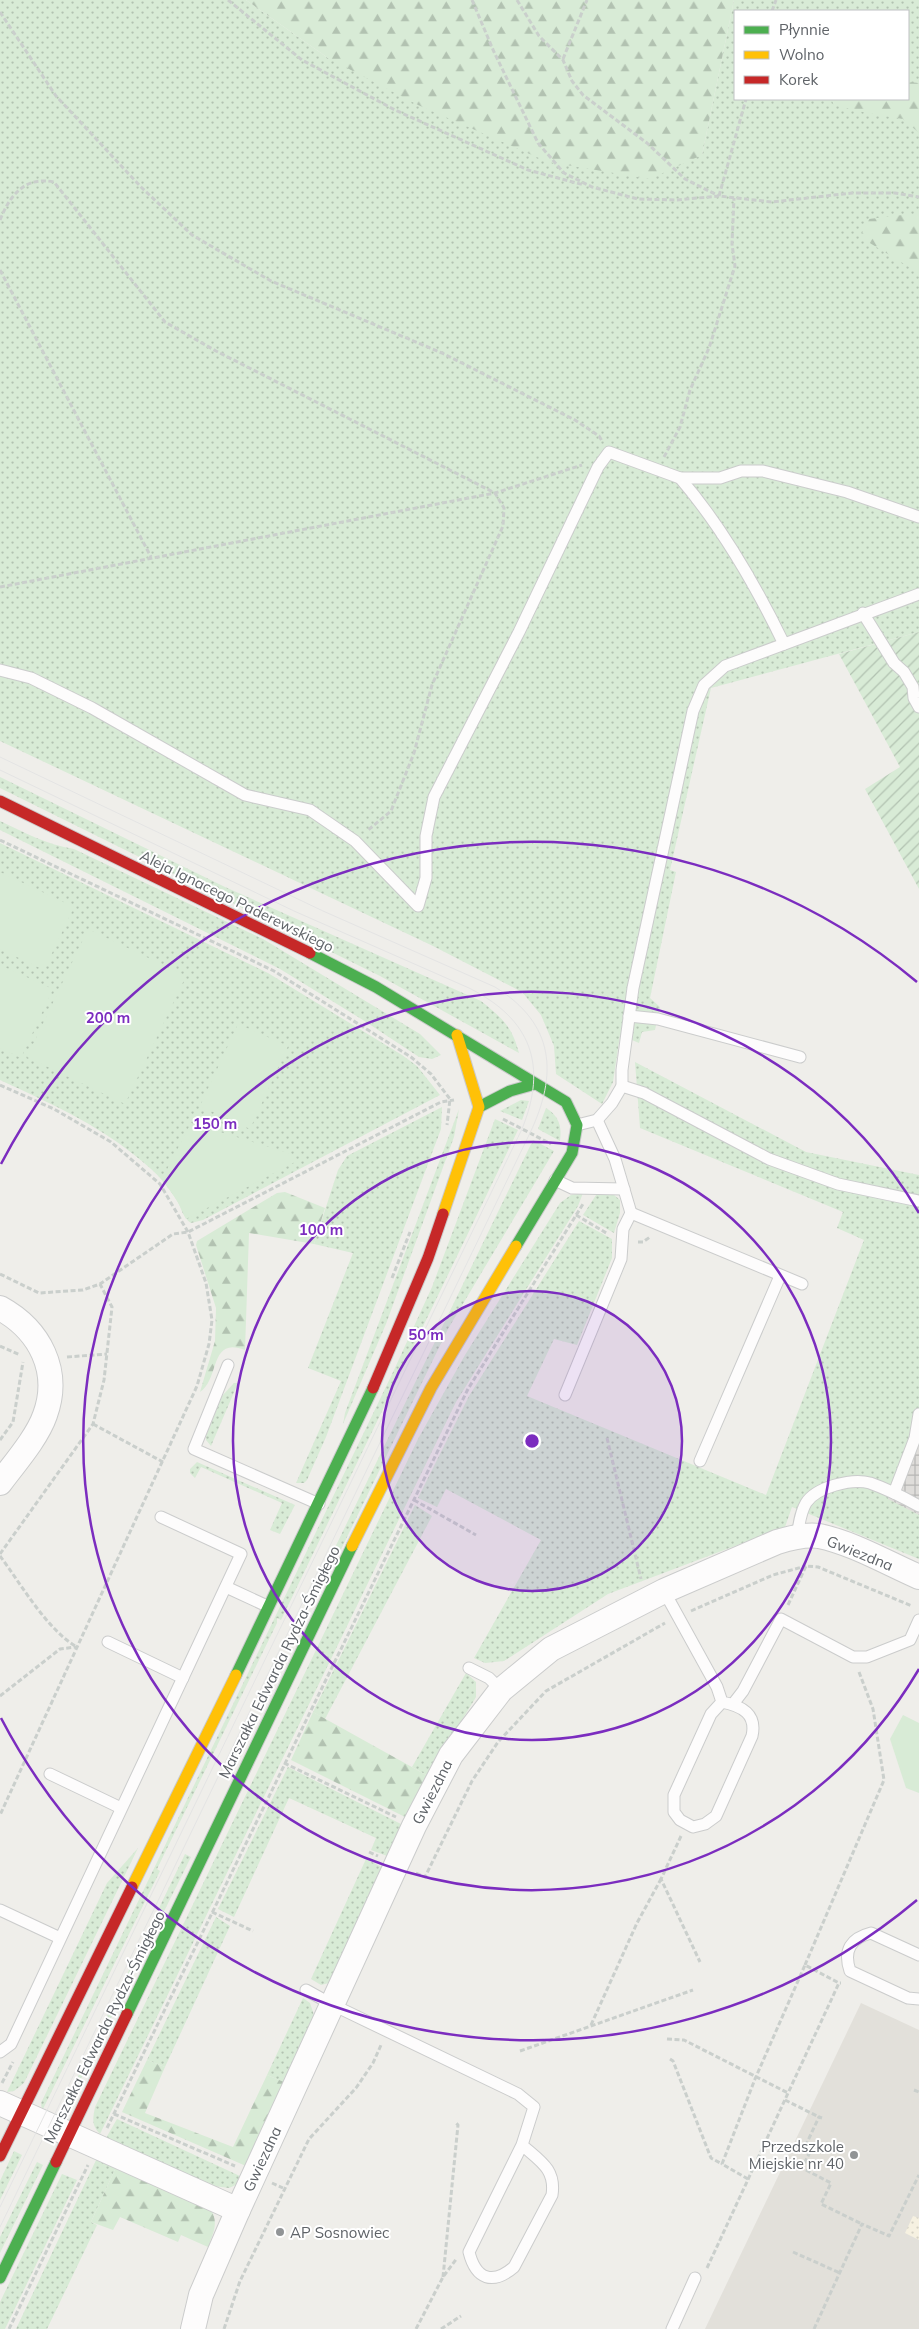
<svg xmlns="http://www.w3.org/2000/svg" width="919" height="2329" font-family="Mulish,sans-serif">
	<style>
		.industrial { fill: url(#industrial-grid) }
		.education { fill: #e2e0da }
		.grass { fill: url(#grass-dots); fill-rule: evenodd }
		.forest { fill: url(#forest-firs) }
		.sand { fill: url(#sand-dots) }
		.park { fill: #d8ebd6 }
		.garden { fill: url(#garden-furrows) }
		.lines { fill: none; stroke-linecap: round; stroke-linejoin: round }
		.lane-casing { stroke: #cbcccc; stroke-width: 13 }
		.street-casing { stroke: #cbcccc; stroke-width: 26 }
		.fast-casing { stroke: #cacacb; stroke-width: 13 }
		.slow-casing { stroke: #cacacb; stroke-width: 13 }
		.jam-casing { stroke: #cacacb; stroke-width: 13 }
		.path { stroke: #cacfcc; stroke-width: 3; stroke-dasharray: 5 2.5; stroke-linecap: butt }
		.lane { stroke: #fdfcfc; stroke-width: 11 }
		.street { stroke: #fdfcfc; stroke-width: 24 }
		.fast { stroke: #4caf50; stroke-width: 11 }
		.slow { stroke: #ffc107; stroke-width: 11 }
		.jam { stroke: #c62828; stroke-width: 11 }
		.tram { stroke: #e4e4e4; stroke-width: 1 }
		.ring { fill: none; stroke: #7b2cbf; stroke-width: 2.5 }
		.poi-dot { fill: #919496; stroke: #fff; stroke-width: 2 }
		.labels { text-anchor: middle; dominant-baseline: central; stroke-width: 4; stroke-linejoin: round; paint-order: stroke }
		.street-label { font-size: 15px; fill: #5f6368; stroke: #fff }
		.poi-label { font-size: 15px; fill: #5f6368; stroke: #fff; text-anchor: end }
		.centre { fill: #7b2cbf; stroke: #fff; stroke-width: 2.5 }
		.ring-label { font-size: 15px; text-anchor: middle; font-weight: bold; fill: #7b2cbf; stroke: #fff; stroke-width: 4; stroke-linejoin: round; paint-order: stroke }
	</style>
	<defs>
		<pattern id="industrial-grid" width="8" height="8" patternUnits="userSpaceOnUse" patternTransform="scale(1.25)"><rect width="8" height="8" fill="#dfddda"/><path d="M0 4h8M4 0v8" fill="none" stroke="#b8b7b5"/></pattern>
		<pattern id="grass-dots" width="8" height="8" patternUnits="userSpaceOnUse" patternTransform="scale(1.25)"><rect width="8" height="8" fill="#d8ebd6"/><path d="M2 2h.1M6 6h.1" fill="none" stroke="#b2c2b1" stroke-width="1.8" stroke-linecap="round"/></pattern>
		<pattern id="forest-firs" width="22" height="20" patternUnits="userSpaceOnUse" patternTransform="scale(1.25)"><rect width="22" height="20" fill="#d8ebd6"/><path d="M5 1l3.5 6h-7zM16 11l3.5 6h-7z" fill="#b2c2b1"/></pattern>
		<pattern id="sand-dots" width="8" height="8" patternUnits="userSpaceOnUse" patternTransform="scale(1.25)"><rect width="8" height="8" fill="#f6f1e1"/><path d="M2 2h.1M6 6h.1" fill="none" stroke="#d5d1c4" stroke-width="1.8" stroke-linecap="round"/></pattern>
		<pattern id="garden-furrows" width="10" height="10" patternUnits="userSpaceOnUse" patternTransform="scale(1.25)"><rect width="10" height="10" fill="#d8ebd6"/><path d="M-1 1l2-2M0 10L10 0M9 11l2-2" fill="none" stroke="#b2c2b1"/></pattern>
	</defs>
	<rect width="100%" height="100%" fill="#efeeea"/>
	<path class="industrial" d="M919,1428V1515L887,1500Z"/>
	<path class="education" d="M861,2003L919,2030V2329H705Z"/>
	<g class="grass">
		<path d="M0,0H246L328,58L702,155L734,0H919V632L711,688L670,870L676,872L650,998L660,1007L655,1030L642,1032L639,1043L620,1035L613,1082L602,1104L556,1074L554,1046L541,1015L522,992L433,946L0,741ZM735,11H908V99H735Z"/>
		<path d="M0,777L225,887L481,1001C502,1018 512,1026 519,1053L380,976L0,788Z"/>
		<path d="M0,821C24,832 47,845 74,849L263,939L420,1034L441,1055L432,1059L419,1057L363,1020L280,969L0,830Z"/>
		<path d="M0,843L268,973L402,1055L417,1066L440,1095L203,1220L191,1223C183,1218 182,1209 177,1201C170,1189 161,1178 151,1169C106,1128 54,1105 0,1080Z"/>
		<path d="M635,1062L806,1152L919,1175V1428L888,1499L919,1515V1559L792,1507L785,1527L608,1594L504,1661L485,1663L474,1658L541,1540L446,1489L437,1507L418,1498L469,1396L579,1221L612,1239V1258L577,1345L554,1339L527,1396L766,1495L864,1240L837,1228L843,1212L640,1128Z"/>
		<path d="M521,1100L529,1101L522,1120L500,1111Z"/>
		<path d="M442,1107L441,1129L326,1437L307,1480L304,1483H296L341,1381L308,1368L353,1253L314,1244L338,1170L347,1156Z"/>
		<path d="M546,1108C559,1116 562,1126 560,1141L538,1129Z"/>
		<path d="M459,1109L454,1137L386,1324L343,1424L345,1413Z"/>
		<path d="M495,1119L518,1130L281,1620L277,1618V1623L157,1869L160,1871L42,2111L41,2103L394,1370L432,1287Z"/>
		<path d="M533,1140L554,1151L448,1329L332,1568L327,1564Z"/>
		<path d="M598,1192L614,1195L620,1200V1213L614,1233L583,1215Z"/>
		<path d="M583,1193L578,1206L456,1402L100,2134C91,2125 93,2118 95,2107L418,1439L465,1355L560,1203L571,1195Z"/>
		<path d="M234,1383H238L211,1446L206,1440V1436L222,1396Z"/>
		<path d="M197,1462L295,1505L280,1534L270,1530L282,1503L201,1467L195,1478L190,1473V1469Z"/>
		<path d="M415,1505L432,1516L325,1719L313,1712Z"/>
		<path d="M466,1673L476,1682V1697L428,1776L412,1767Z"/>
		<path d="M288,1767L401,1824L387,1856L371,1850L376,1838L289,1798L234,1917L218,1909Z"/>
		<path d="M138,1848L24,2083L14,2091L7,2092L107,1883Z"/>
		<path d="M185,1854L191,1857L62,2117L58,2118Z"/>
		<path d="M366,1859L382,1867L329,1983L321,1985L311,1979Z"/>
		<path d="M216,1917L230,1926L165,2067L147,2060Z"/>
		<path d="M303,1998L310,2003L314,2015L284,2082L267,2075Z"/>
		<path d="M117,2119L242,2177L238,2184L229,2188L214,2186L106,2138Z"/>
		<path d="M14,2151L22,2155L0,2200V2181Z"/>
		<path d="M98,2156L117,2165L91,2222L97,2225L47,2329H16Z"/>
		<path d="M37,2162L43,2165L0,2253V2237Z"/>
		<path d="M62,2174L77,2180L5,2329H0V2302Z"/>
	</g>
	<g class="forest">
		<path d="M246,0H734L702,155L650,179L548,162L418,105L328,58Z"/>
		<path d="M908,82L919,83V133L903,119L867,113L834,105L831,99H908Z"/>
		<path d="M910,214L919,216V273L860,237L869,219Z"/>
		<path d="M285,1192L325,1208L314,1244L249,1233L245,1350C209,1336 220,1379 200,1392L215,1341L216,1308L196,1245L197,1241L277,1193Z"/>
		<path d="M313,1712L428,1776L405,1817L291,1760Z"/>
		<path d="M147,2060L165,2067L145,2113L233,2147L267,2075L284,2082L246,2166L122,2112Z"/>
		<path d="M117,2165L211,2210C219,2223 213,2234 208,2247L181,2235L178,2242L120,2217L113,2230L91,2222Z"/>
	</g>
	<path class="sand" d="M913,2216L919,2218V2240L905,2233Z"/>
	<g class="park">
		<path d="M0,872L74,907L44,970L0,949Z"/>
		<path d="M88,929L186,976L125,1104L27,1057Z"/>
		<path d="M0,965L53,989L21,1058L0,1048Z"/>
		<path d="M238,1024L288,1046L250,1129L200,1106Z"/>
		<path d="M191,1123L295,1155V1162L186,1219L178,1202L162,1179Z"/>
		<path d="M903,1715L919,1723V1793L906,1788L890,1739Z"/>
	</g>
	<path class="garden" d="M919,632V889L865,789L900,767L839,654Z"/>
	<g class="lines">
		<g class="lane-casing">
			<g id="lane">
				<path d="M680,478C722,527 756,586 784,644"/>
				<path d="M863,613L894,663L904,672L913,687L914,698L919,707"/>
				<path d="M0,670L31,678L92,708L245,795L310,810L355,841L418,906L426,878V836L434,797L519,632L598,467L609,452L680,478H720L741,471H763L847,492L919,517"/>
				<path d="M629,1016L658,1019L800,1057"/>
				<path d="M622,1086L644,1093L769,1159L838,1184L919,1201"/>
				<path d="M577,1125L597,1120L612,1103L622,1086V1070L633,988L693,711L704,685L725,666L919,594"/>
				<path d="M555,1180L572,1188L624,1189"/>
				<path d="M631,1213L802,1284"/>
				<path d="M228,1365L194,1449L319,1504"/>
				<path d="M565,1395L621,1259L623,1229L631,1213L615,1159L597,1120"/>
				<path d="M700,1461L780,1276"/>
				<path d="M894,1493L915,1438L919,1414"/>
				<path d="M797,1537C799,1525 800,1513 806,1503C816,1487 852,1478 870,1483C887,1489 903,1497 919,1506"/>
				<path d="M226,1587L267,1606"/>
				<path d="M664,1591L717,1687L722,1702L711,1714L674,1795V1812L680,1820L693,1827L705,1824L716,1816L752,1736C757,1714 742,1706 722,1702"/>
				<path d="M108,1642L183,1678"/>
				<path d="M469,1668L489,1678L501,1690"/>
				<path d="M733,1704L743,1691L781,1619L853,1657H867L910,1640L919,1620"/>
				<path d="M50,1774L121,1808"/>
				<path d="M0,1910L60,1938"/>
				<path d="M919,1955L871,1933C851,1938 843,1950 850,1971L908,1998L919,1999"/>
				<path d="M306,1990L333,2005L518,2094L534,2107L522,2145L469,2252C476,2280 493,2285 514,2267L552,2195C556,2169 540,2161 522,2145"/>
				<path d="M0,2052L11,2044L241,1554L161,1517"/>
				<path d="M672,2329L695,2278"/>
			</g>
		</g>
		<g class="street-casing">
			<g id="street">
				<path d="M0,1308C40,1330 61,1371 45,1415C37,1438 14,1464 0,1483"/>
				<path d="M0,2103L238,2210"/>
				<path d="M193,2329L201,2295L238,2210L414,1826L451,1755L501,1690L551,1649L664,1591L777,1542C790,1538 805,1534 819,1536C853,1543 887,1563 919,1577"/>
			</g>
		</g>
		<g class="fast-casing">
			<g id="fast">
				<path d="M310,953L376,987L566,1102L577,1125L572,1153L516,1246"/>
				<path d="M479,1107L510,1091L535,1084"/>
				<path d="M236,1675L373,1388"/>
				<path d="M127,2014L352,1546"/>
				<path d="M0,2278L56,2162"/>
			</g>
		</g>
		<g class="slow-casing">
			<g id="slow">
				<path d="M443,1214L479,1107L457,1035"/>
				<path d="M352,1546L431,1388L516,1246"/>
				<path d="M132,1887L236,1675"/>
			</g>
		</g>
		<g class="jam-casing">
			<g id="jam">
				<path d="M0,801L310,953"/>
				<path d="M373,1388L428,1258L443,1214"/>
				<path d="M0,2156L132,1887"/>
				<path d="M56,2162L127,2014"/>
			</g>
		</g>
		<g class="path">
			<path d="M228,0L302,60L395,110L528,170L584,185"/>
			<path d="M472,0L494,52L538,143L564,173L592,187L638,199L677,200L719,196L772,202L852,193H895L919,197"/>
			<path d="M517,0L539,36L563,60L572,81L583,95L647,143L685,179L719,196"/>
			<path d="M772,11L776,0"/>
			<path d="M0,12L56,96L141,187L192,235L271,281L442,353L575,420L599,436L602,441"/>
			<path d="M563,59L587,0"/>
			<path d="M719,196L746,99"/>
			<path d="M0,220C10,195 25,176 54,182L165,322L216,351L495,493L504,508L503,526L432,685L414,753L391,811L367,831"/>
			<path d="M0,270L151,557"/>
			<path d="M664,457L680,427L690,390L709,348L735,266L732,244L734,198"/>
			<path d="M0,587L495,493L582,465"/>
			<path d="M0,840L274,971L411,1057L431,1074L450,1099L447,1125"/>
			<path d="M0,1085L54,1109L111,1142L160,1184L188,1232L206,1283L212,1320L209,1344L197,1386L0,1815"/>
			<path d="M503,1119L551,1144"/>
			<path d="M576,1215L608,1234"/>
			<path d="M638,1242H643L650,1237"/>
			<path d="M0,1274L39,1293L83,1290L100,1284L173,1234L188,1232L441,1102L454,1100"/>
			<path d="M392,1278L410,1232"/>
			<path d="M0,1346L20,1355"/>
			<path d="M67,1357L107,1354"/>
			<path d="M93,1424L163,1462"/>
			<path d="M607,1438L641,1579"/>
			<path d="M0,1440L13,1422L23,1362"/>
			<path d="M414,1500L476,1535"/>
			<path d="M0,1554L93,1424L104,1380L112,1307L100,1284"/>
			<path d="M0,1556C21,1584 47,1630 77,1647"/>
			<path d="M788,1605L806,1566L818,1567L912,1606"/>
			<path d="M691,1611L773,1575L806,1566"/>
			<path d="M0,1696L60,1649L76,1647"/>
			<path d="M284,1763L396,1817"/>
			<path d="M681,1836L661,1879L700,1962"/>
			<path d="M369,1852L378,1856"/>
			<path d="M416,1873L425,1877L472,1781L498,1742L546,1691L665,1623"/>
			<path d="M212,1912L253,1931"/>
			<path d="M805,1965L884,1780L873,1709L859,1672"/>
			<path d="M591,2025L637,1923L661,1879"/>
			<path d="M667,2039L684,2040L788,2093"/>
			<path d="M520,2051L693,1990"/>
			<path d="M670,2059L673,2061L711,2158L722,2164"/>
			<path d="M2,2083L13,2062"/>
			<path d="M914,2090L919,2092"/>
			<path d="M785,2100L819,2117"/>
			<path d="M114,2114L235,2166"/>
			<path d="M822,2118L819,2117L803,2151L809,2154L802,2168L831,2183L821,2204L862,2224"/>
			<path d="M107,2128L468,1389L583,1204"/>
			<path d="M748,2179L722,2164L755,2079L805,1965L839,1983"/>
			<path d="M272,2183L283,2188"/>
			<path d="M793,2252L840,2273"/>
			<path d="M707,2268L839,1983H841"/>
			<path d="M443,2277L458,2125L455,2122"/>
			<path d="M9,2329L88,2165"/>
			<path d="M224,2329L240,2281L309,2139L356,2088L373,2063L381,2045"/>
			<path d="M416,2329L443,2277L457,2258"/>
			<path d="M441,2329L461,2316"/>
			<path d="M814,2329L862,2224L889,2236L919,2175"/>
		</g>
		<use href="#lane" class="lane"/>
		<use href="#street" class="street"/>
		<use href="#fast" class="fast"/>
		<use href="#slow" class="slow"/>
		<use href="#jam" class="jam"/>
		<g class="tram">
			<path d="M0,757L323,911L495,987C555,1024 558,1074 530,1133L0,2227"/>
			<path d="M0,770L294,911L469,988C531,1019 548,1065 522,1129L0,2207"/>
		</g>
	</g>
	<circle cx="532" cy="1441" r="150" fill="#7b2cbf" fill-opacity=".12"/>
	<g class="ring">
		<circle cx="532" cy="1441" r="150"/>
		<circle cx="532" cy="1441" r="299"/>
		<path d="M919 1669A449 449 0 1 1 919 1213"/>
		<path d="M917 1900A599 599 0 0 1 1 1718M1 1164A599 599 0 0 1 917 982"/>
	</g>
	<g class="poi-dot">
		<circle cx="854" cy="2155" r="5"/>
		<circle cx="280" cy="2232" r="5"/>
	</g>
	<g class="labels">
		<g class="street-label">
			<text transform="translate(237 901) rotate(26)">Aleja Ignacego Paderewskiego</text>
			<text transform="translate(860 1553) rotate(22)">Gwiezdna</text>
			<text transform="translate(279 1662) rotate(-64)">Marszałka Edwarda Rydza-Śmigłego</text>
			<text transform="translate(432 1792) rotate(-63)">Gwiezdna</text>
			<text transform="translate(104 2027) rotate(-64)">Marszałka Edwarda Rydza-Śmigłego</text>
			<text transform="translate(262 2159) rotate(-65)">Gwiezdna</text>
		</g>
		<g class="poi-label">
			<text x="844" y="2146">Przedszkole<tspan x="844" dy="17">Miejskie nr 40</tspan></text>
			<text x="290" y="2232" text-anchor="start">AP Sosnowiec</text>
		</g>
	</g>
	<circle cx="532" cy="1441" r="8" class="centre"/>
	<g class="ring-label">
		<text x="108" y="1023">200 m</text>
		<text x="215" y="1129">150 m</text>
		<text x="321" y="1235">100 m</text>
		<text x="426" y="1340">50 m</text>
	</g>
	<rect x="734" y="10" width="175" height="90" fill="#ffffff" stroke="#bfc1c3"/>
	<rect x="744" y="26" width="25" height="8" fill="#4caf50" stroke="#bfc1c3"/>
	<text x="779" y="35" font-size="15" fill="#5f6368">Płynnie</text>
	<rect x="744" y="51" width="25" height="8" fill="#ffc107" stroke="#bfc1c3"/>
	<text x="779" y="60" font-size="15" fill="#5f6368">Wolno</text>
	<rect x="744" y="76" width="25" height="8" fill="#c62828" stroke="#bfc1c3"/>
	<text x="779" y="85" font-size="15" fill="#5f6368">Korek</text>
</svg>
